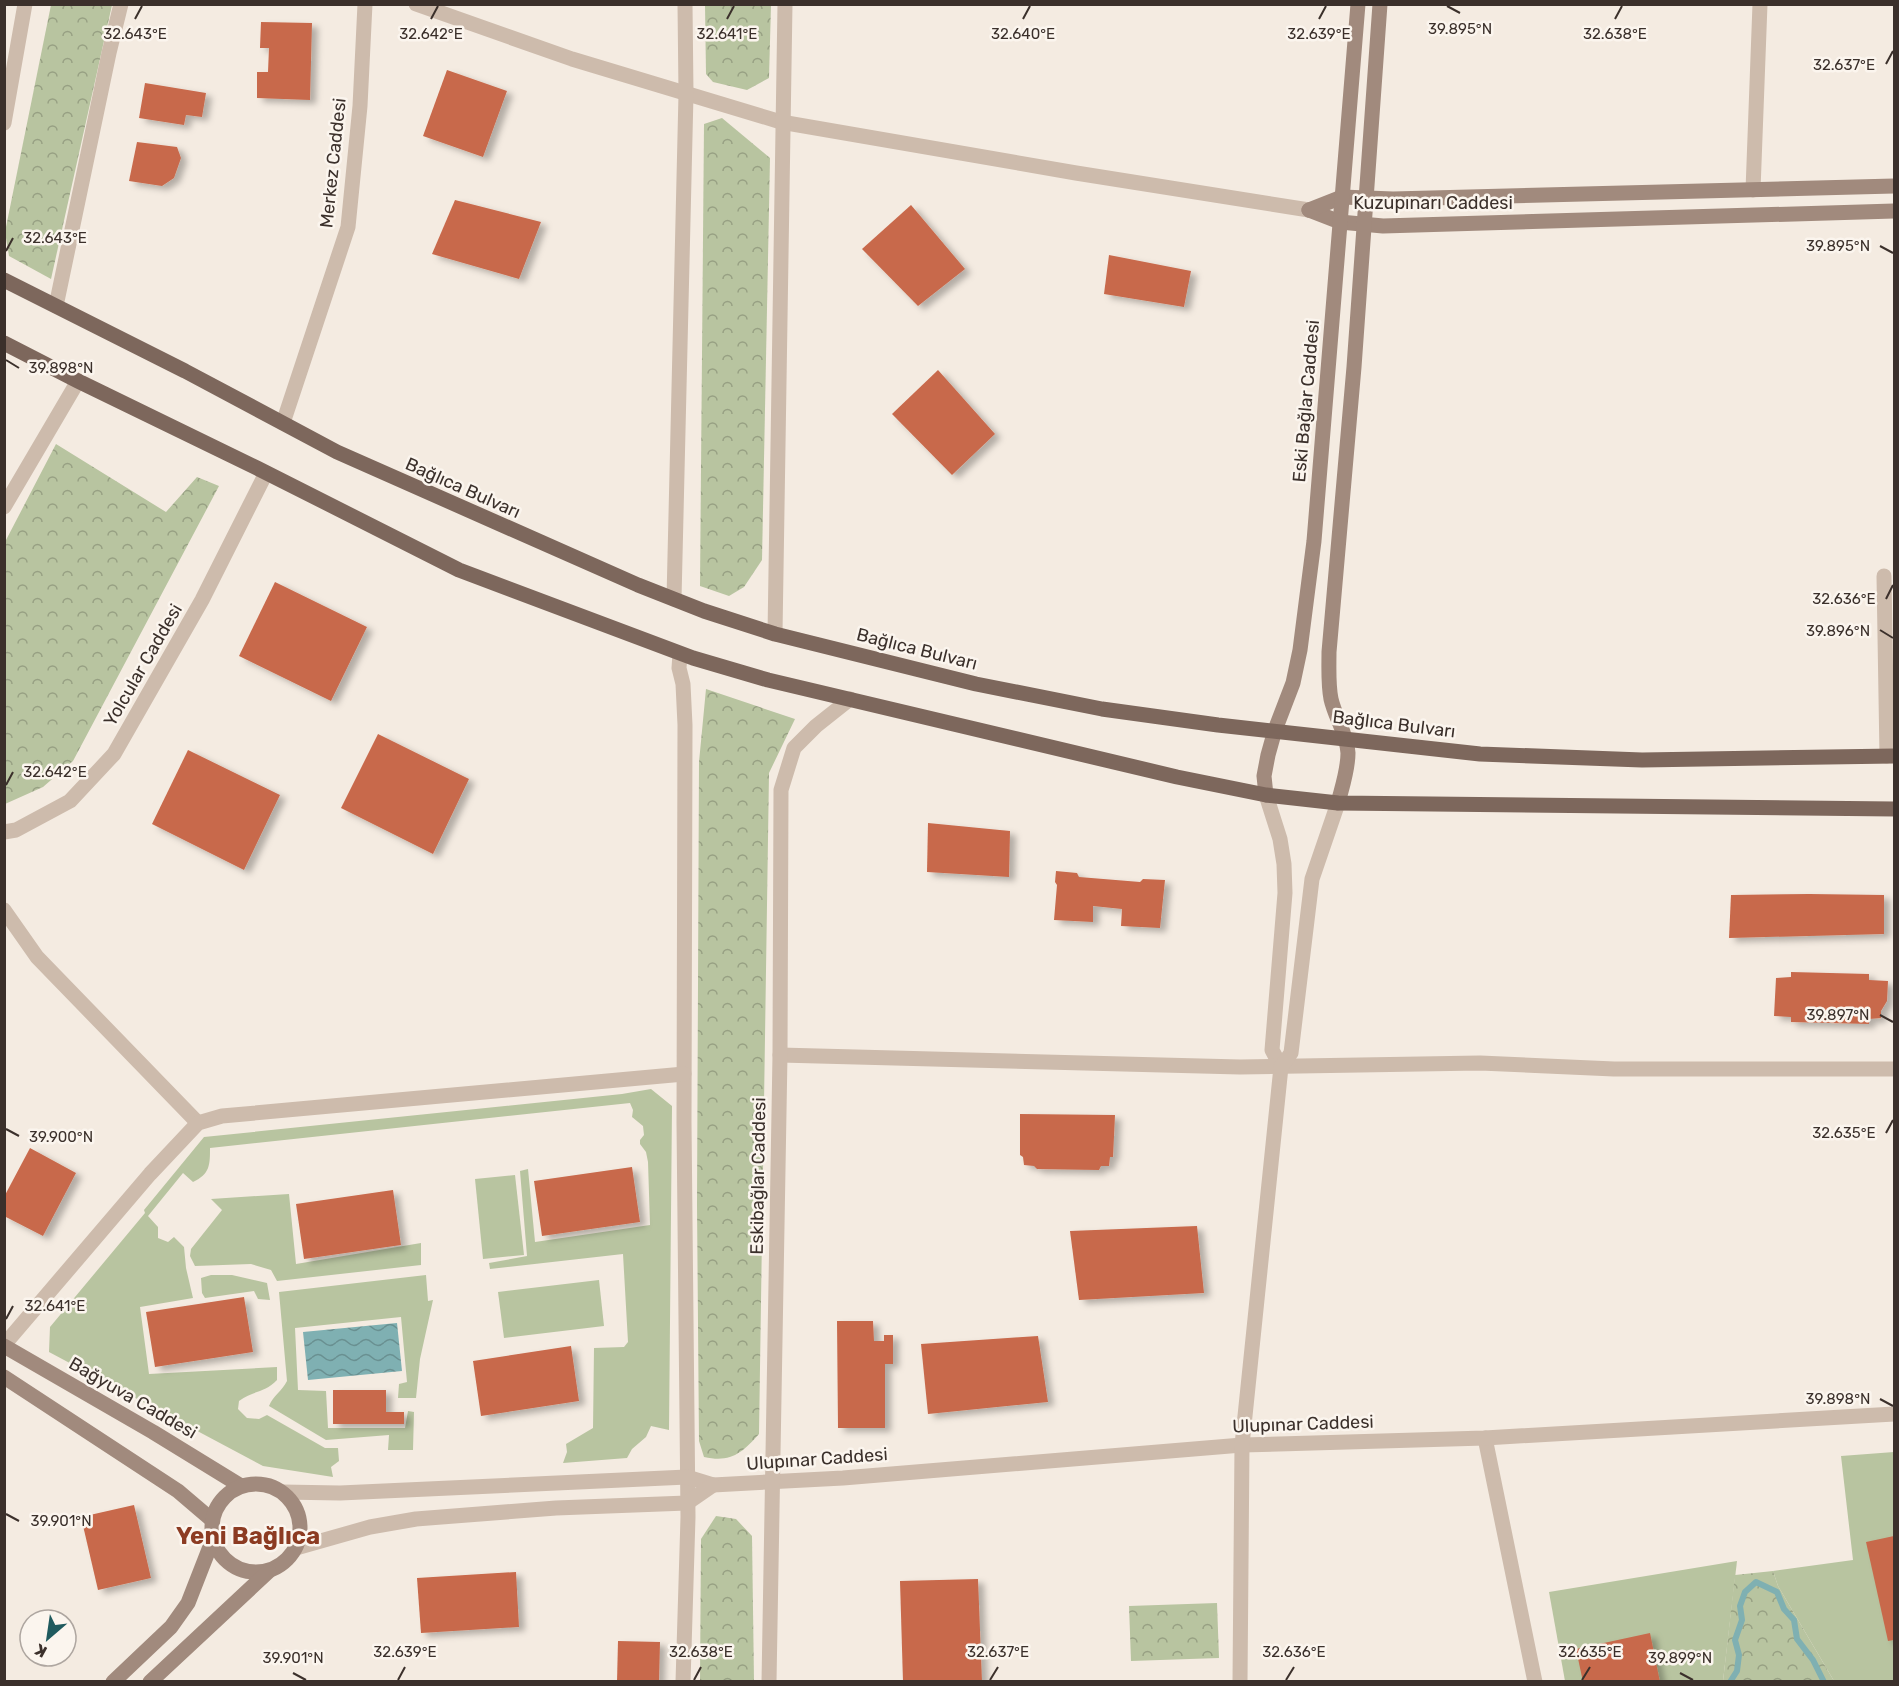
<svg xmlns="http://www.w3.org/2000/svg" width="1899" height="1686" font-family="Rubik,sans-serif">
	<style>
		.green { fill: #b8c4a0 }
		.park { fill: url(#park-crowns) }
		.water { fill: url(#water-waves) }
		.lines { fill: none; stroke-linecap: round; stroke-linejoin: round }
		.stream { stroke: #7fb0b2; stroke-width: 6 }
		.building { fill: #c8694b; filter: url(#shadow) }
		.street { stroke: #cdbbac; stroke-width: 15 }
		.secondary { stroke: #a18a7d; stroke-width: 15 }
		.primary { stroke: #7d675c; stroke-width: 15 }
		.ticks { fill: none; stroke: #3b302b; stroke-width: 2 }
		.labels { text-anchor: middle; dominant-baseline: central; stroke-width: 5; stroke-linejoin: round; paint-order: stroke }
		.street-label { font-size: 18px; fill: #3b302b; stroke: #fbf5ee }
		.district-label { font-size: 24px; font-weight: bold; fill: #8c3b22; stroke: #fbf5ee }
		.ticks-label { font-size: 15px; text-anchor: middle; fill: #3b302b; stroke: #fbf5ee; stroke-width: 5; stroke-linejoin: round; paint-order: stroke }
	</style>
	<defs>
		<pattern id="park-crowns" width="20" height="18" patternUnits="userSpaceOnUse" patternTransform="scale(1.5)"><rect width="20" height="18" fill="#b8c4a0"/><path d="M2 6a3 3 0 1 1 6 0M12 15a3 3 0 1 1 6 0" fill="none" stroke="#97a083"/></pattern>
		<pattern id="water-waves" width="16" height="10" patternUnits="userSpaceOnUse" patternTransform="scale(1.5)"><rect width="16" height="10" fill="#7fb0b2"/><path d="M0 5q4-4 8 0t8 0" fill="none" stroke="#699091"/></pattern>
		<filter id="shadow"><feDropShadow dx="6" dy="4" stdDeviation="3" flood-color="#0004"/></filter>
	</defs>
	<rect width="100%" height="100%" fill="#f4ebe1"/>
	<g class="green">
		<path d="M651,1089L672,1106L669,1430L651,1426L646,1437L632,1449L627,1458L563,1463L567,1452L566,1444L593,1428L594,1348L624,1347L628,1342L623,1254L490,1269L489,1263L527,1256L520,1171L528,1169L535,1242L650,1225L648,1162L646,1152L640,1144V1140L644,1135L643,1126L632,1117L633,1110L630,1103L210,1148C210,1165 210,1174 193,1182L183,1173L148,1216L158,1227V1238L168,1242L174,1237L184,1247L186,1268L193,1298L140,1307L149,1374L277,1367V1380C265,1393 254,1390 239,1401L238,1409L247,1418L259,1419L267,1415L325,1448H338L339,1461L331,1467L333,1477L263,1466L49,1352L50,1327L145,1213L144,1210L204,1137L622,1094Z"/>
		<path d="M515,1175L524,1255L483,1259L475,1179Z"/>
		<path d="M289,1194L296,1264L421,1243V1265L277,1281L271,1270L251,1264L195,1266L190,1256L191,1249L222,1210L211,1199Z"/>
		<path d="M211,1275H232L267,1283L270,1300L258,1299L254,1291L205,1298L202,1293L201,1278Z"/>
		<path d="M426,1275L428,1301L433,1300L420,1359L416,1398H398L399,1384L407,1382L401,1317L295,1328L298,1390L326,1391L328,1428H405L408,1411L414,1412L413,1450H388L389,1435L326,1440L269,1406C273,1396 282,1391 287,1381L279,1292Z"/>
		<path d="M599,1280L604,1326L504,1338L498,1292Z"/>
		<path d="M1894,1452V1681H1834L1778,1586L1773,1571L1853,1560L1841,1456Z"/>
		<path d="M1737,1561L1723,1681H1565L1549,1592Z"/>
	</g>
	<g class="park">
		<path d="M51,5H112L51,279L9,256L5,232Z"/>
		<path d="M705,5H771L769,78L747,90L713,82L706,74Z"/>
		<path d="M722,118L770,158L762,560L744,587L729,596L700,586L704,124Z"/>
		<path d="M56,444L166,512L197,477L219,486L73,761L43,787L5,804V542Z"/>
		<path d="M706,689L795,719L769,773L759,1434C742,1453 731,1463 704,1457L699,1441L697,1205L699,762Z"/>
		<path d="M716,1516L736,1519L752,1536L754,1681H700L701,1539Z"/>
		<path d="M1773,1571L1778,1586L1834,1681H1723L1735,1575Z"/>
		<path d="M1217,1603L1219,1658L1131,1661L1129,1606Z"/>
	</g>
	<path class="water" d="M397,1323L402,1371L308,1380L303,1332Z"/>
	<g class="lines">
		<path class="stream" d="M1730,1682L1737,1671L1739,1655L1735,1640L1742,1620L1740,1606L1745,1592L1756,1582L1777,1592L1784,1609L1794,1620L1797,1639L1813,1660L1824,1682"/>
	</g>
	<g class="building">
		<path d="M261,22L312,23L310,100L257,98V72H268L269,48H260Z"/>
		<path d="M447,70L507,91L483,157L423,136Z"/>
		<path d="M145,83L206,93L202,117L186,115L184,125L139,118Z"/>
		<path d="M137,142L177,147L181,158L174,178L162,186L129,181Z"/>
		<path d="M455,200L541,222L519,279L432,254Z"/>
		<path d="M911,205L965,269L918,306L862,249Z"/>
		<path d="M1109,255L1191,271L1184,307L1104,294Z"/>
		<path d="M938,370L995,434L952,475L892,414Z"/>
		<path d="M275,582L367,627L331,701L239,656Z"/>
		<path d="M378,734L469,779L433,854L341,808Z"/>
		<path d="M188,750L280,795L244,870L152,824Z"/>
		<path d="M928,823L1010,831L1009,877L927,872Z"/>
		<path d="M1056,871L1077,873L1079,877L1140,882L1143,879L1165,880L1160,928L1121,926L1122,909L1093,906V922L1054,920L1057,885L1055,882Z"/>
		<path d="M1809,894L1884,895V934L1729,938L1731,895Z"/>
		<path d="M1791,972L1869,974V980L1888,981L1887,1001L1881,1011V1018L1869,1019V1024L1791,1022V1017L1774,1016L1776,978L1791,977Z"/>
		<path d="M1020,1114L1115,1115L1113,1157H1110L1109,1166H1101L1099,1170L1037,1169L1034,1166L1024,1165L1023,1157L1020,1155Z"/>
		<path d="M30,1148L76,1173L43,1236L4,1216V1197Z"/>
		<path d="M632,1167L640,1222L542,1236L534,1181Z"/>
		<path d="M393,1190L401,1245L304,1259L296,1204Z"/>
		<path d="M1197,1226L1204,1293L1079,1300L1070,1231Z"/>
		<path d="M244,1297L253,1352L155,1367L146,1312Z"/>
		<path d="M837,1321H873L874,1341H884V1335H893V1364H885V1428H838Z"/>
		<path d="M1038,1336L1048,1402L928,1414L921,1344Z"/>
		<path d="M571,1346L579,1401L481,1416L473,1361Z"/>
		<path d="M333,1390H386V1412H404V1424H333Z"/>
		<path d="M134,1505L151,1578L98,1590L81,1517Z"/>
		<path d="M1894,1536V1640L1888,1641L1866,1542Z"/>
		<path d="M516,1572L519,1627L421,1633L417,1578Z"/>
		<path d="M978,1579L982,1682H903L900,1581Z"/>
		<path d="M1650,1633L1660,1682H1583L1576,1649Z"/>
		<path d="M618,1641L660,1642L659,1682H617Z"/>
	</g>
	<g class="lines">
		<g class="street">
			<path d="M416,4L572,59L781,122L1076,173L1309,210"/>
			<path d="M4,123L25,4"/>
			<path d="M1753,190L1760,4"/>
			<path d="M56,306L109,53L121,4"/>
			<path d="M283,423L348,227L360,106L365,4"/>
			<path d="M4,507L78,381"/>
			<path d="M1884,576L1887,756"/>
			<path d="M674,599L686,94L685,4"/>
			<path d="M775,634L785,4"/>
			<path d="M680,654L679,668L683,684L685,725L684,1122L688,1517L683,1682"/>
			<path d="M1266,795L1280,839L1284,864L1285,893L1272,1050L1281,1067"/>
			<path d="M4,832L16,830L70,801L114,754L202,600L266,473"/>
			<path d="M4,910L37,957L198,1123"/>
			<path d="M780,1055L1240,1067L1480,1063L1614,1069H1894"/>
			<path d="M4,1345L150,1174L198,1123L222,1116L684,1074"/>
			<path d="M1485,1438L1535,1682"/>
			<path d="M282,1492L340,1493L687,1477L713,1485L843,1478L1242,1445L1485,1438L1894,1414"/>
			<path d="M296,1548L370,1527L416,1519L556,1508L687,1503L713,1485"/>
			<path d="M769,1682L780,1055L781,790L794,748L816,726L850,699"/>
			<path d="M1240,1682L1242,1445L1281,1067L1291,1053L1312,879L1338,803"/>
		</g>
		<g class="secondary">
			<path d="M1309,210L1340,222L1383,226L1894,211"/>
			<path d="M1309,210L1342,197L1393,199L1894,186"/>
			<path d="M1266,795L1264,776L1268,755L1275,730L1293,683L1300,650L1314,541L1358,4"/>
			<path d="M1338,803C1342,787 1348,770 1348,753C1347,734 1335,717 1331,699C1328,684 1329,667 1329,652L1354,367L1380,4"/>
			<path d="M4,1346L153,1432L241,1486"/>
			<path d="M4,1377L178,1491L212,1520"/>
			<circle cx="256" cy="1528" r="44"/>
			<path d="M113,1682L171,1627L188,1603L213,1539"/>
			<path d="M150,1682L269,1571"/>
		</g>
		<g class="primary">
			<path d="M4,280L185,371L337,452L638,585L704,611L775,634L976,684L1102,709L1218,725L1480,754L1642,760L1894,756"/>
			<path d="M4,343L78,381L257,468L459,570L693,658L768,680L1177,777L1266,795L1338,803L1894,809"/>
		</g>
	</g>
	<path class="ticks" d="M1447,6L1460,13M135,19L142,6M431,19L438,6M727,19L734,6M1023,19L1030,6M1319,19L1326,6M1615,19L1622,6M1886,64L1893,51M1880,246L1893,253M6,251L13,238M6,360L19,368M1886,599L1893,585M1880,630L1893,638M6,785L13,772M1880,1015L1893,1022M6,1129L19,1136M1886,1133L1893,1120M6,1319L13,1306M1880,1399L1893,1406M6,1514L19,1521M293,1673L306,1680M1680,1673L1693,1680M398,1680L405,1667M694,1680L701,1667M990,1680L998,1667M1286,1680L1294,1667M1582,1680L1590,1667"/>
	<g class="labels">
		<g class="street-label">
			<text transform="translate(333 163) rotate(-84)">Merkez Caddesi</text>
			<text x="1433" y="203">Kuzupınarı Caddesi</text>
			<text transform="translate(1306 401) rotate(-85)">Eski Bağlar Caddesi</text>
			<text transform="translate(463 488) rotate(24)">Bağlıca Bulvarı</text>
			<text transform="translate(917 649) rotate(14)">Bağlıca Bulvarı</text>
			<text transform="translate(143 665) rotate(-60)">Yolcular Caddesi</text>
			<text transform="translate(1394 724) rotate(7)">Bağlıca Bulvarı</text>
			<text transform="translate(758 1176) rotate(-89)">Eskibağlar Caddesi</text>
			<text transform="translate(133 1398) rotate(30)">Bağyuva Caddesi</text>
			<text transform="translate(1303 1424) rotate(-2)">Ulupınar Caddesi</text>
			<text transform="translate(817 1459) rotate(-4)">Ulupınar Caddesi</text>
		</g>
		<g class="district-label">
			<text x="248" y="1536">Yeni Bağlıca</text>
		</g>
	</g>
	<g class="ticks-label">
		<text x="1460" y="34">39.895°N</text>
		<text x="135" y="39">32.643°E</text>
		<text x="431" y="39">32.642°E</text>
		<text x="727" y="39">32.641°E</text>
		<text x="1023" y="39">32.640°E</text>
		<text x="1319" y="39">32.639°E</text>
		<text x="1615" y="39">32.638°E</text>
		<text x="1844" y="70">32.637°E</text>
		<text x="55" y="243">32.643°E</text>
		<text x="1838" y="251">39.895°N</text>
		<text x="61" y="373">39.898°N</text>
		<text x="1844" y="604">32.636°E</text>
		<text x="1838" y="636">39.896°N</text>
		<text x="55" y="777">32.642°E</text>
		<text x="1838" y="1020">39.897°N</text>
		<text x="1844" y="1138">32.635°E</text>
		<text x="61" y="1142">39.900°N</text>
		<text x="55" y="1311">32.641°E</text>
		<text x="1838" y="1404">39.898°N</text>
		<text x="61" y="1526">39.901°N</text>
		<text x="405" y="1657">32.639°E</text>
		<text x="701" y="1657">32.638°E</text>
		<text x="998" y="1657">32.637°E</text>
		<text x="1294" y="1657">32.636°E</text>
		<text x="1590" y="1657">32.635°E</text>
		<text x="293" y="1663">39.901°N</text>
		<text x="1680" y="1663">39.899°N</text>
	</g>
	<rect width="1899" height="1686" fill="none" stroke="#3b302b" stroke-width="12"/>
	<g transform="translate(48 1638) rotate(209)"><circle r="28" fill="#fbf5ee" stroke="#aea6a0" stroke-width="1.5"/>
	<path d="M0-4.5L10 22L0 15L-10 22Z" fill="#1f5a5e"/>
	<text y="-9" font-size="16" font-weight="bold" text-anchor="middle" fill="#3b302b">K</text>
	</g>
</svg>
